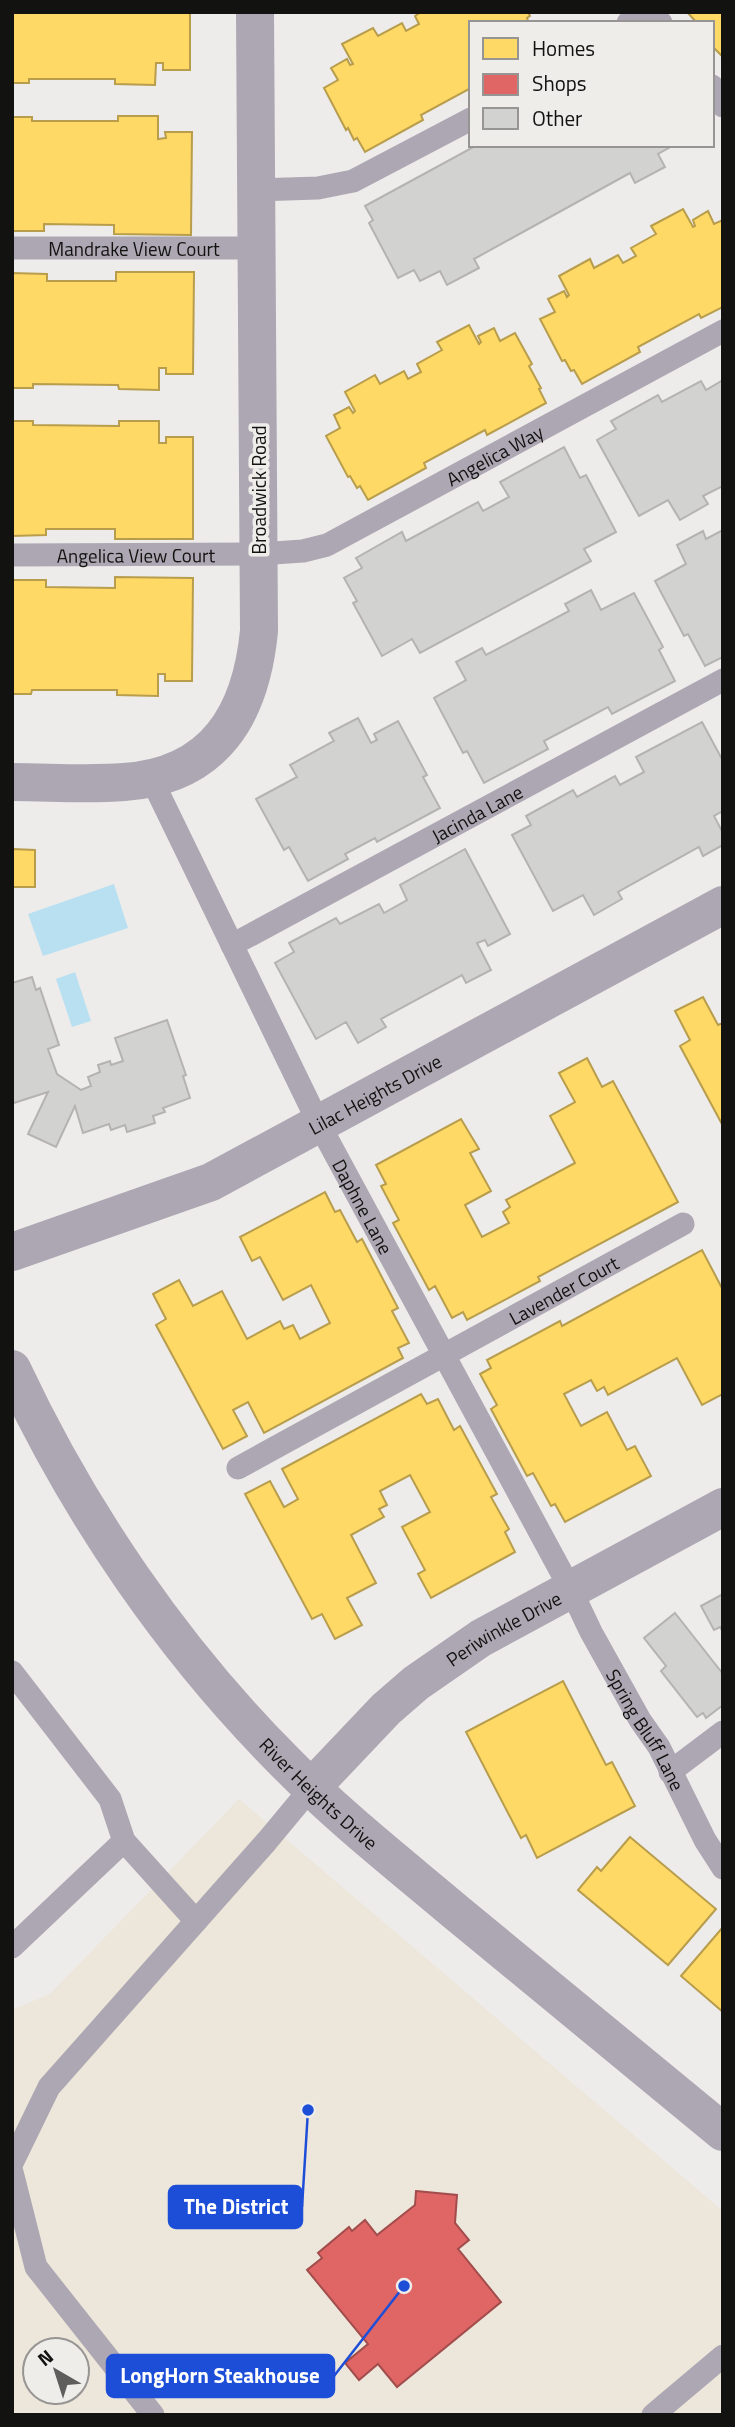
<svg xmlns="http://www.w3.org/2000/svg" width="735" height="2427" font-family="'Titillium Web',sans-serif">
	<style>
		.commercial { fill: #ede6da; fill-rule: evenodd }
		.water { fill: #b9e0f1 }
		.homes { fill: #ffd966; stroke: #b89d4c; stroke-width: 2 }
		.shops { fill: #e06666; stroke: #a24d4c; stroke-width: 2 }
		.building { fill: #d2d2d1; stroke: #b4b3b2; stroke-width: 2 }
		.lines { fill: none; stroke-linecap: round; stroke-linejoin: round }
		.service { stroke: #aca7b2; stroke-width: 23 }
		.minor { stroke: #aca7b2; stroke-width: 38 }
		.tertiary { stroke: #aca7b2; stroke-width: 38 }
		.labels { text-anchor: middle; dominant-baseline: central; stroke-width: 7; stroke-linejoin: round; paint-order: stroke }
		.street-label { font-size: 19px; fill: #121211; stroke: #eeedea }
		.leader { fill: none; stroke: #1d4ed8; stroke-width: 2.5 }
		.callout-dot { fill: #1d4ed8; stroke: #eeedea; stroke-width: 2.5 }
		.callout { fill: #1d4ed8; stroke: #1d4ed8; stroke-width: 2.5 }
		.callout-label { font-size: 21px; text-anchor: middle; font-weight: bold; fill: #fff }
	</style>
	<rect width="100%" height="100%" fill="#edeceb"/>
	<path class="commercial" d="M239,1799L723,2211V2415H12V2010L50,1994ZM35,2350H77V2392H35Z"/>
	<g class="water">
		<path d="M114,884L128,928L43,956L28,914Z"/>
		<path d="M75,972L91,1021L72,1027L56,979Z"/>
	</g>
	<g class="homes">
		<path d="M12,12H190V70H163V63H156L155,85L115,84V79H29V83H12Z"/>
		<path d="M421,12H528L530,16L527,18L529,23H471V88L421,115L423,120L365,152L357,138L354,140L348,128L346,130L324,88L338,80L331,68L347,59L350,65L353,64L342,44L373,28L378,36L402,23L406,31L419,24L415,16Z"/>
		<path d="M687,12H723V57L712,46V23H697Z"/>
		<path d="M118,116H158V139L166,138L165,132H192L191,235L114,234V225L44,224V231H12V117H32V121H118Z"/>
		<path d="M683,209L693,227L695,226L693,220L708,211L714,224L723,220V307L701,318L699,314L638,347L640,352L582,384L574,370L571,371L565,360L562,361L540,319L555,312L548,299L564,291L567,297L569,295L559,276L590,259L594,268L618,255L623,263L636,256L631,248L656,234L651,226Z"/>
		<path d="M116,272H194L193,374H166V368H159V390L119,389L118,385L33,384V388H12V273L47,274V281H116Z"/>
		<path d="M469,325L479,344L481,342L478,336L494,328L500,341L515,333L532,364L529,366L541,388L539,389L546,403L487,435L485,430L424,463L426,468L368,500L360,486L357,488L350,476L348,477L326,436L340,428L334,415L349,407L353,413L355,411L345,392L375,375L380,384L404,371L408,379L421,372L417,364L442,350L437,342Z"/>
		<path d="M12,421H33V425L119,426V421H159V443H166V437H193V539H115V529H46V535L12,536Z"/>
		<path d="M115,577L193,578L192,681H165V674H158V696L117,695V690H32L31,694H12V580H46V587L115,588Z"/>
		<path d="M12,849L35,850V887H12Z"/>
		<path d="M703,997L718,1025L723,1023V1126L680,1046L690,1040L675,1011Z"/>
		<path d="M587,1058L602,1087L613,1081L678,1202L538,1277L540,1281L467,1320L463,1312L452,1318L435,1286L429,1290L393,1223L399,1220L381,1186L386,1184L376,1165L461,1119L479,1149L470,1153L491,1191L465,1205L482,1237L509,1223L503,1212L510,1207L506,1200L575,1163L550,1116L575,1102L559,1073Z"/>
		<path d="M325,1192L335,1212L340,1210L357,1242L362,1239L398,1308L392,1311L409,1343L398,1348L403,1358L264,1433L248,1402L233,1410L247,1436L223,1449L156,1325L166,1319L153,1294L179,1280L193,1306L222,1291L247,1339L280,1321L284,1329L293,1325L300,1339L330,1323L311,1285L283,1300L260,1257L252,1261L240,1237Z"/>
		<path d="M702,1250L723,1290V1394L702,1405L677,1358L608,1395L604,1387L597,1391L591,1380L564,1394L581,1426L607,1412L627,1450L635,1446L651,1476L565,1522L555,1504L551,1506L533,1473L527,1476L491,1409L497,1405L480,1374L491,1368L487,1360L560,1321L562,1326Z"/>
		<path d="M421,1394L427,1404L438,1399L454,1430L460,1426L497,1494L491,1497L509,1529L505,1532L515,1552L431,1598L418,1574L425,1570L402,1527L430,1512L410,1475L380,1491L387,1505L379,1509L384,1517L351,1535L376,1583L347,1598L362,1625L335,1639L322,1614L312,1619L245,1494L270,1481L284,1507L298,1499L282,1469Z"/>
		<path d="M563,1681L606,1765L612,1762L635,1806L537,1858L526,1835L521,1838L466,1732Z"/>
		<path d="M630,1837L716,1909L668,1965L578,1890L597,1867L601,1871Z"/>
		<path d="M723,1927V2012L681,1976Z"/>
	</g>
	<path class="shops" d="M416,2191L457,2195L455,2223L469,2240L458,2249L501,2302L397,2387L378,2364L359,2380L345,2363L368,2344L307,2270L322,2258L318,2253L349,2227L352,2231L365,2220L377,2235L415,2205Z"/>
	<g class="building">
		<path d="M477,145H674L658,154L665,167L635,183L630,173L474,259L479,268L447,285L440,271L420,281L414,270L398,278L369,223L373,220L365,206Z"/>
		<path d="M723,380V486L703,496L708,504L680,520L668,500L639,516L597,440L616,429L611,421L658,395L662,402L701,381L706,390Z"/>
		<path d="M564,447L580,478L586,475L616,532L584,549L591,561L420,653L412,639L382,656L353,603L357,601L344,578L362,568L356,558L402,532L406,541L478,502L483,511L509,497L500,482Z"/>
		<path d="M723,530V657L705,666L688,634L684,636L655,581L686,564L677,545L703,531L706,539Z"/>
		<path d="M591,590L601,610L634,593L663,647L659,650L675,681L612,714L608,707L544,741L548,749L484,783L467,751L463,753L434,698L466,680L456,662L482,648L486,655L569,611L565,604Z"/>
		<path d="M358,718L371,743L377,740L374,734L398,721L427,775L423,777L440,808L377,842L375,838L345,854L348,859L308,881L289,847L284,850L256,799L297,777L290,765L334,741L329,733Z"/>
		<path d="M702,722L723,761V815L721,812L714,816L723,833V845L703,856L699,847L618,892L622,899L594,915L583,895L553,911L512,835L531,825L526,816L573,790L577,797L615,776L620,785L644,772L636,757Z"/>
		<path d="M465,849L510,934L488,946L485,940L477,943L491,970L466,983L462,975L381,1019L386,1027L358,1043L346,1022L316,1039L275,963L294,952L289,943L336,918L340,924L379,904L384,913L407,900L400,885Z"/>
		<path d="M32,977L36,990L40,988L59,1045L48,1049L57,1074L81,1090L91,1086L88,1077L100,1072L98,1065L110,1061L111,1065L123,1061L115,1038L167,1020L186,1075L183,1076L190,1098L163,1108L165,1112L153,1116L155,1123L127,1132L125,1125L111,1130L109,1124L83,1133L75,1106L56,1147L28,1134L48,1092L14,1103L12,1097V983Z"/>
		<path d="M723,1594V1632L720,1627L714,1630L701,1606Z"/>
		<path d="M675,1613L723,1674V1705L706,1718L703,1713L697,1717L661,1671L666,1666L644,1638Z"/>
	</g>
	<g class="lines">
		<g class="service">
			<path d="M650,12L661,23"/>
			<path d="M628,23L639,12"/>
			<path d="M712,86L723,106"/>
			<path d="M256,190L318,188L353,181L471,119"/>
			<path id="s1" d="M12,248H257"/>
			<path id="s2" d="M12,555L259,554L303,551L327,545L723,331"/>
			<path id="s3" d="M151,778L319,1124L571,1590L591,1632L640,1720L659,1747L705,1840L723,1868"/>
			<path id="s4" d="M232,945L723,680"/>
			<path id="s5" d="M238,1468L683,1224"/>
			<path d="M12,1672L110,1799L124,1841L196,1921"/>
			<path d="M670,1772L723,1732"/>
			<path d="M12,1947L124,1841"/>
			<path d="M12,2163L49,2087L267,1841L311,1788"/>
			<path d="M12,2172L36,2267L153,2415"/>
			<path d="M653,2415L723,2356"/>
		</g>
		<g class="minor">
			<path d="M12,782C49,782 87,785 124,782C215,776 251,714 259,631L255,12"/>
			<path id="s6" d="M12,1252L211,1182L723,905"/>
			<path id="s7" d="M311,1788L386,1709L416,1683L481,1638L723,1507"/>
		</g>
		<path class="tertiary" id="s8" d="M12,1369C80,1514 173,1650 286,1763C339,1817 399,1864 457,1913C545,1986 634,2058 723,2132"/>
	</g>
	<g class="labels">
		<g class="street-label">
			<text stroke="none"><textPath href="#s1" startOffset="122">Mandrake View Court</textPath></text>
			<text stroke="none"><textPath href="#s2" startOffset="506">Angelica Way</textPath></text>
			<text transform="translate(258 490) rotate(-90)">Broadwick Road</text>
			<text stroke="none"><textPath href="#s2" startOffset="124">Angelica View Court</textPath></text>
			<text stroke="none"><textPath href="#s4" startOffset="278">Jacinda Lane</textPath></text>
			<text stroke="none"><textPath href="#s6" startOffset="397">Lilac Heights Drive</textPath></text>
			<text stroke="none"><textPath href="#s3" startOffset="478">Daphne Lane</textPath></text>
			<text stroke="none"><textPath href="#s5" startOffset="371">Lavender Court</textPath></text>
			<text stroke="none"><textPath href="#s7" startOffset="252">Periwinkle Drive</textPath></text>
			<text stroke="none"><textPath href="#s3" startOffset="1073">Spring Bluff Lane</textPath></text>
			<text stroke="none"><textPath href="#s8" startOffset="527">River Heights Drive</textPath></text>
		</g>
	</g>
	<path class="leader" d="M308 2110L302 2207M404 2286L334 2376"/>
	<g class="callout-dot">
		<circle cx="308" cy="2110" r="7"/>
		<circle cx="404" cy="2286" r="7"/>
	</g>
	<g class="callout">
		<rect x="169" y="2186" width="133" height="42" rx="7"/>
		<rect x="107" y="2355" width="227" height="42" rx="7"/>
	</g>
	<g class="callout-label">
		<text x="236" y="2214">The District</text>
		<text x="220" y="2383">LongHorn Steakhouse</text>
	</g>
	<rect width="735" height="2427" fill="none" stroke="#121211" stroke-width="28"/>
	<rect x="469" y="21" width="245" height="126" fill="#eeedea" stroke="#969593" stroke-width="2"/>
	<rect x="483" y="38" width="35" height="21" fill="#ffd966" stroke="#969593" stroke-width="2"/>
	<text x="532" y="56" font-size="21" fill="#121211">Homes</text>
	<rect x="483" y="74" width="35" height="21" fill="#e06666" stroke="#969593" stroke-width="2"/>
	<text x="532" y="91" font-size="21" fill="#121211">Shops</text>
	<rect x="483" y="108" width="35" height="21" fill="#d2d2d1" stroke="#969593" stroke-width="2"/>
	<text x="532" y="126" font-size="21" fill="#121211">Other</text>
	<g transform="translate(56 2371) rotate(321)"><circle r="33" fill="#eeedea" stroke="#969593" stroke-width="2"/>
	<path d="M0-5L12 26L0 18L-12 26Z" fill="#5f5e5d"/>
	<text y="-10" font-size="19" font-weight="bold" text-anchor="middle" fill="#121211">N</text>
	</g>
</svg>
